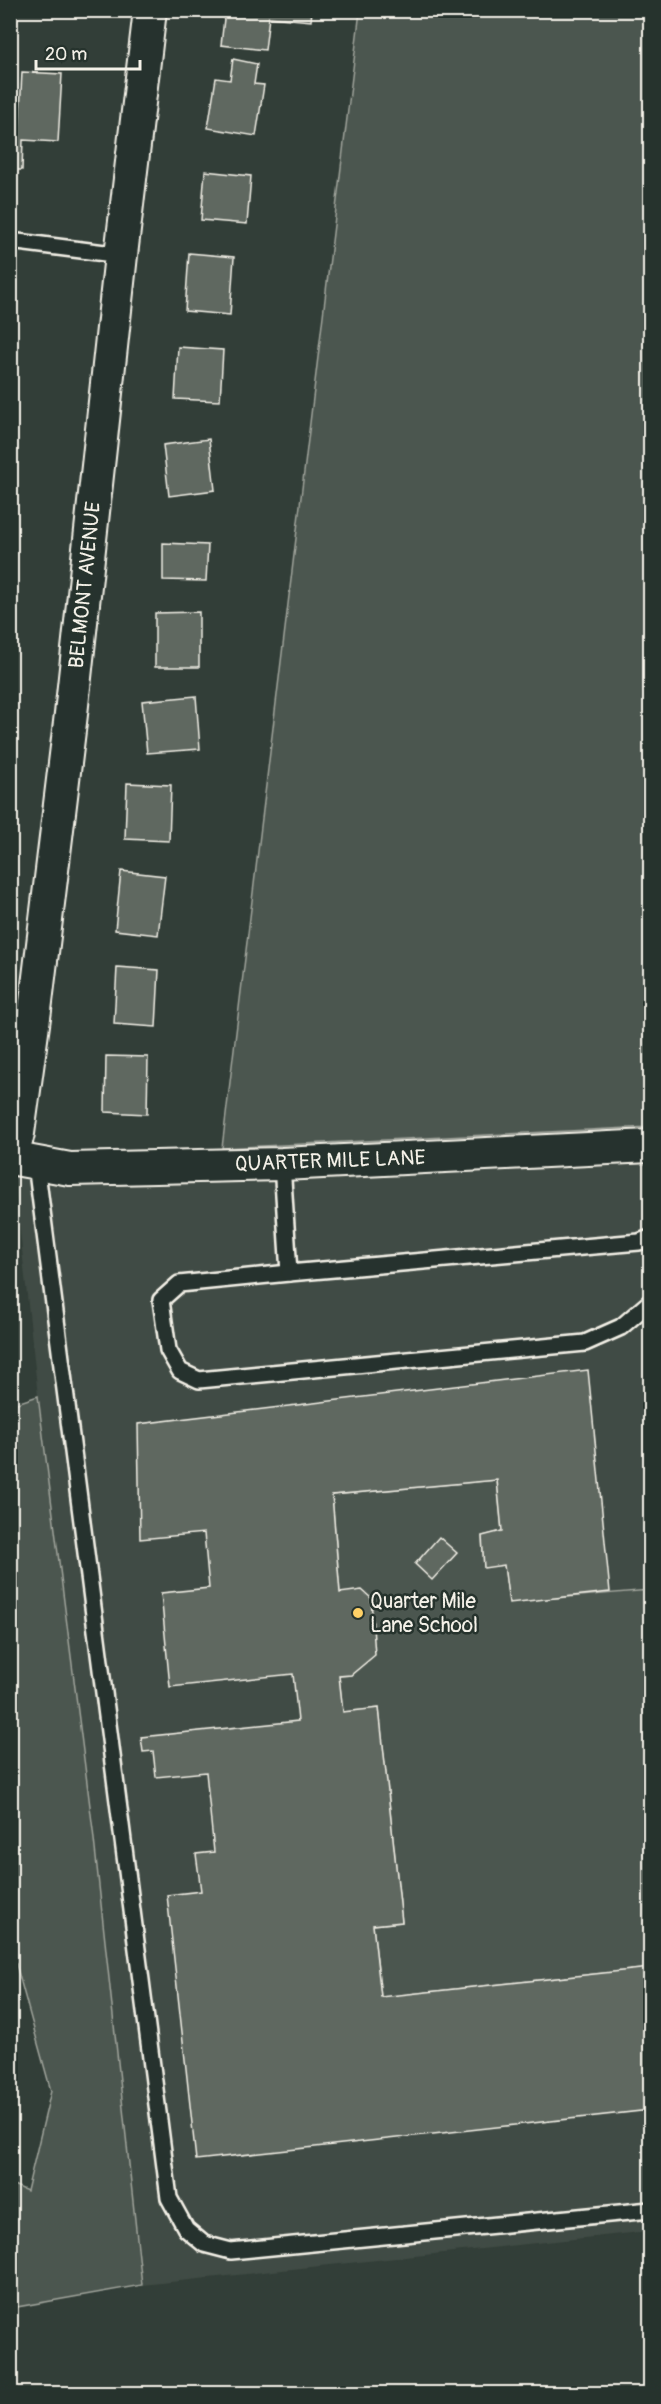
<svg xmlns="http://www.w3.org/2000/svg" width="661" height="2404" font-family="Pangolin,sans-serif">
	<style>
		.built { fill: #404b44 }
		.green { fill: #4c564f; stroke: #a0a49c; stroke-width: 1.5 }
		.building { fill: #5f6861; stroke: #f4f1e8; stroke-width: 1.5 }
		.lines { fill: none; stroke-linecap: round; stroke-linejoin: round }
		.lane-casing { stroke: #f4f1e8; stroke-width: 20 }
		.street-casing { stroke: #f4f1e8; stroke-width: 36 }
		.lane { stroke: #26332d; stroke-width: 15 }
		.street { stroke: #26332d; stroke-width: 32 }
		.poi-dot { fill: #ffd166; stroke: #26332d; stroke-width: 2 }
		.labels { text-anchor: middle; dominant-baseline: central; stroke-width: 5; stroke-linejoin: round; paint-order: stroke }
		.street-label { font-size: 21px; fill: #f4f1e8; stroke: #26332d }
		.poi-label { font-size: 21px; fill: #f4f1e8; stroke: #26332d; text-anchor: start }
	</style>
	<rect width="100%" height="100%" fill="#323e38"/>
	<filter id="ink" filterUnits="userSpaceOnUse"><feTurbulence type="fractalNoise" baseFrequency=".0167" numOctaves="2"/><feDisplacementMap in="SourceGraphic" scale="12" xChannelSelector="R" yChannelSelector="G"/><feConvolveMatrix kernelMatrix="1 2 1 2 8 2 1 2 1" color-interpolation-filters="sRGB"/></filter>
	<g filter="url(#ink)">
		<path class="built" d="M650,1127V2231L142,2285L93,1830L38,1396L12,1158Z"/>
		<g class="green">
			<path d="M360,11H650V1127L222,1148Z"/>
			<path d="M38,1396L93,1830L142,2285L11,2308V2184L27,2191L51,2091L11,1946V1405Z"/>
			<path d="M497,1480L502,1531L482,1536L484,1567L504,1565L509,1602L650,1590V1968L381,1997L373,1925L402,1922L379,1708L343,1712L339,1676L351,1675L340,1593L332,1495Z"/>
		</g>
		<g class="building">
			<path d="M225,10H312L311,21L269,17L265,50L221,45Z"/>
			<path d="M233,59L257,64L254,84L264,85L256,136L208,128L216,78L230,80Z"/>
			<path d="M22,72L62,74L58,142L23,140L22,170H10V131L19,132Z"/>
			<path d="M205,171L251,176L247,224L201,220Z"/>
			<path d="M189,253L234,257L230,315L185,311Z"/>
			<path d="M178,347L223,350L220,401L175,399Z"/>
			<path d="M209,439L215,490L169,496L163,445Z"/>
			<path d="M163,543L208,545L206,581L163,580Z"/>
			<path d="M199,612V667H155V613Z"/>
			<path d="M196,696L200,749L147,753L142,701Z"/>
			<path d="M127,783L171,785L169,841L125,839Z"/>
			<path d="M121,871L165,876L158,935L115,930Z"/>
			<path d="M117,967L159,970L156,1027L114,1024Z"/>
			<path d="M106,1056L148,1057L147,1114L105,1112Z"/>
			<path d="M588,1370L610,1592L509,1603L504,1565L484,1568L482,1536L502,1531L497,1480L332,1495L340,1593L362,1590L371,1598L375,1655L351,1675L339,1676L343,1712L379,1708L402,1922L373,1925L381,1997L650,1968V2110L196,2160L167,1895L201,1891L196,1854L214,1852L206,1772L156,1777L153,1751L143,1752L141,1737L298,1721L293,1674L170,1687L161,1593L209,1588L204,1533L140,1539L138,1424Z"/>
			<path d="M439,1537L457,1553L432,1580L415,1564Z"/>
		</g>
		<g class="lines">
			<g class="lane-casing">
				<g id="lane">
					<path d="M10,241L121,255"/>
					<path d="M36,1164L169,2198L186,2229L204,2244L231,2251L650,2210"/>
					<path d="M282,1164L289,1273L179,1284L161,1300L168,1350L180,1371L199,1380L585,1343L621,1327L650,1302"/>
					<path d="M289,1273L639,1242L650,1238"/>
				</g>
			</g>
			<g class="street-casing">
				<g id="street">
					<path d="M10,1158L70,1169L282,1164L650,1146"/>
					<path d="M12,1158L18,1133L35,1010L71,714L121,255L150,10"/>
				</g>
			</g>
			<use href="#lane" class="lane"/>
			<use href="#street" class="street"/>
		</g>
	</g>
	<circle class="poi-dot" cx="358" cy="1613" r="6"/>
	<g class="labels">
		<g class="street-label">
			<text transform="translate(85 585) rotate(-84)">BELMONT AVENUE</text>
			<text transform="translate(330 1161) rotate(-2)">QUARTER MILE LANE</text>
		</g>
		<g class="poi-label">
			<text x="370" y="1601">Quarter Mile<tspan x="370" dy="24">Lane School</tspan></text>
		</g>
	</g>
	<rect width="661" height="2404" fill="none" stroke="#26332d" stroke-width="36"/>
	<rect x="18" y="18" width="625" height="2368" fill="none" stroke="#f4f1e8" stroke-width="2" filter="url(#ink)"/>
	<path d="M36 60v9h104v-9" fill="none" stroke="#f4f1e8" stroke-width="3"/>
	<text x="45" y="60" font-size="18" fill="#f4f1e8" stroke="#26332d" stroke-width="4.5" paint-order="stroke">20 m</text>
</svg>
